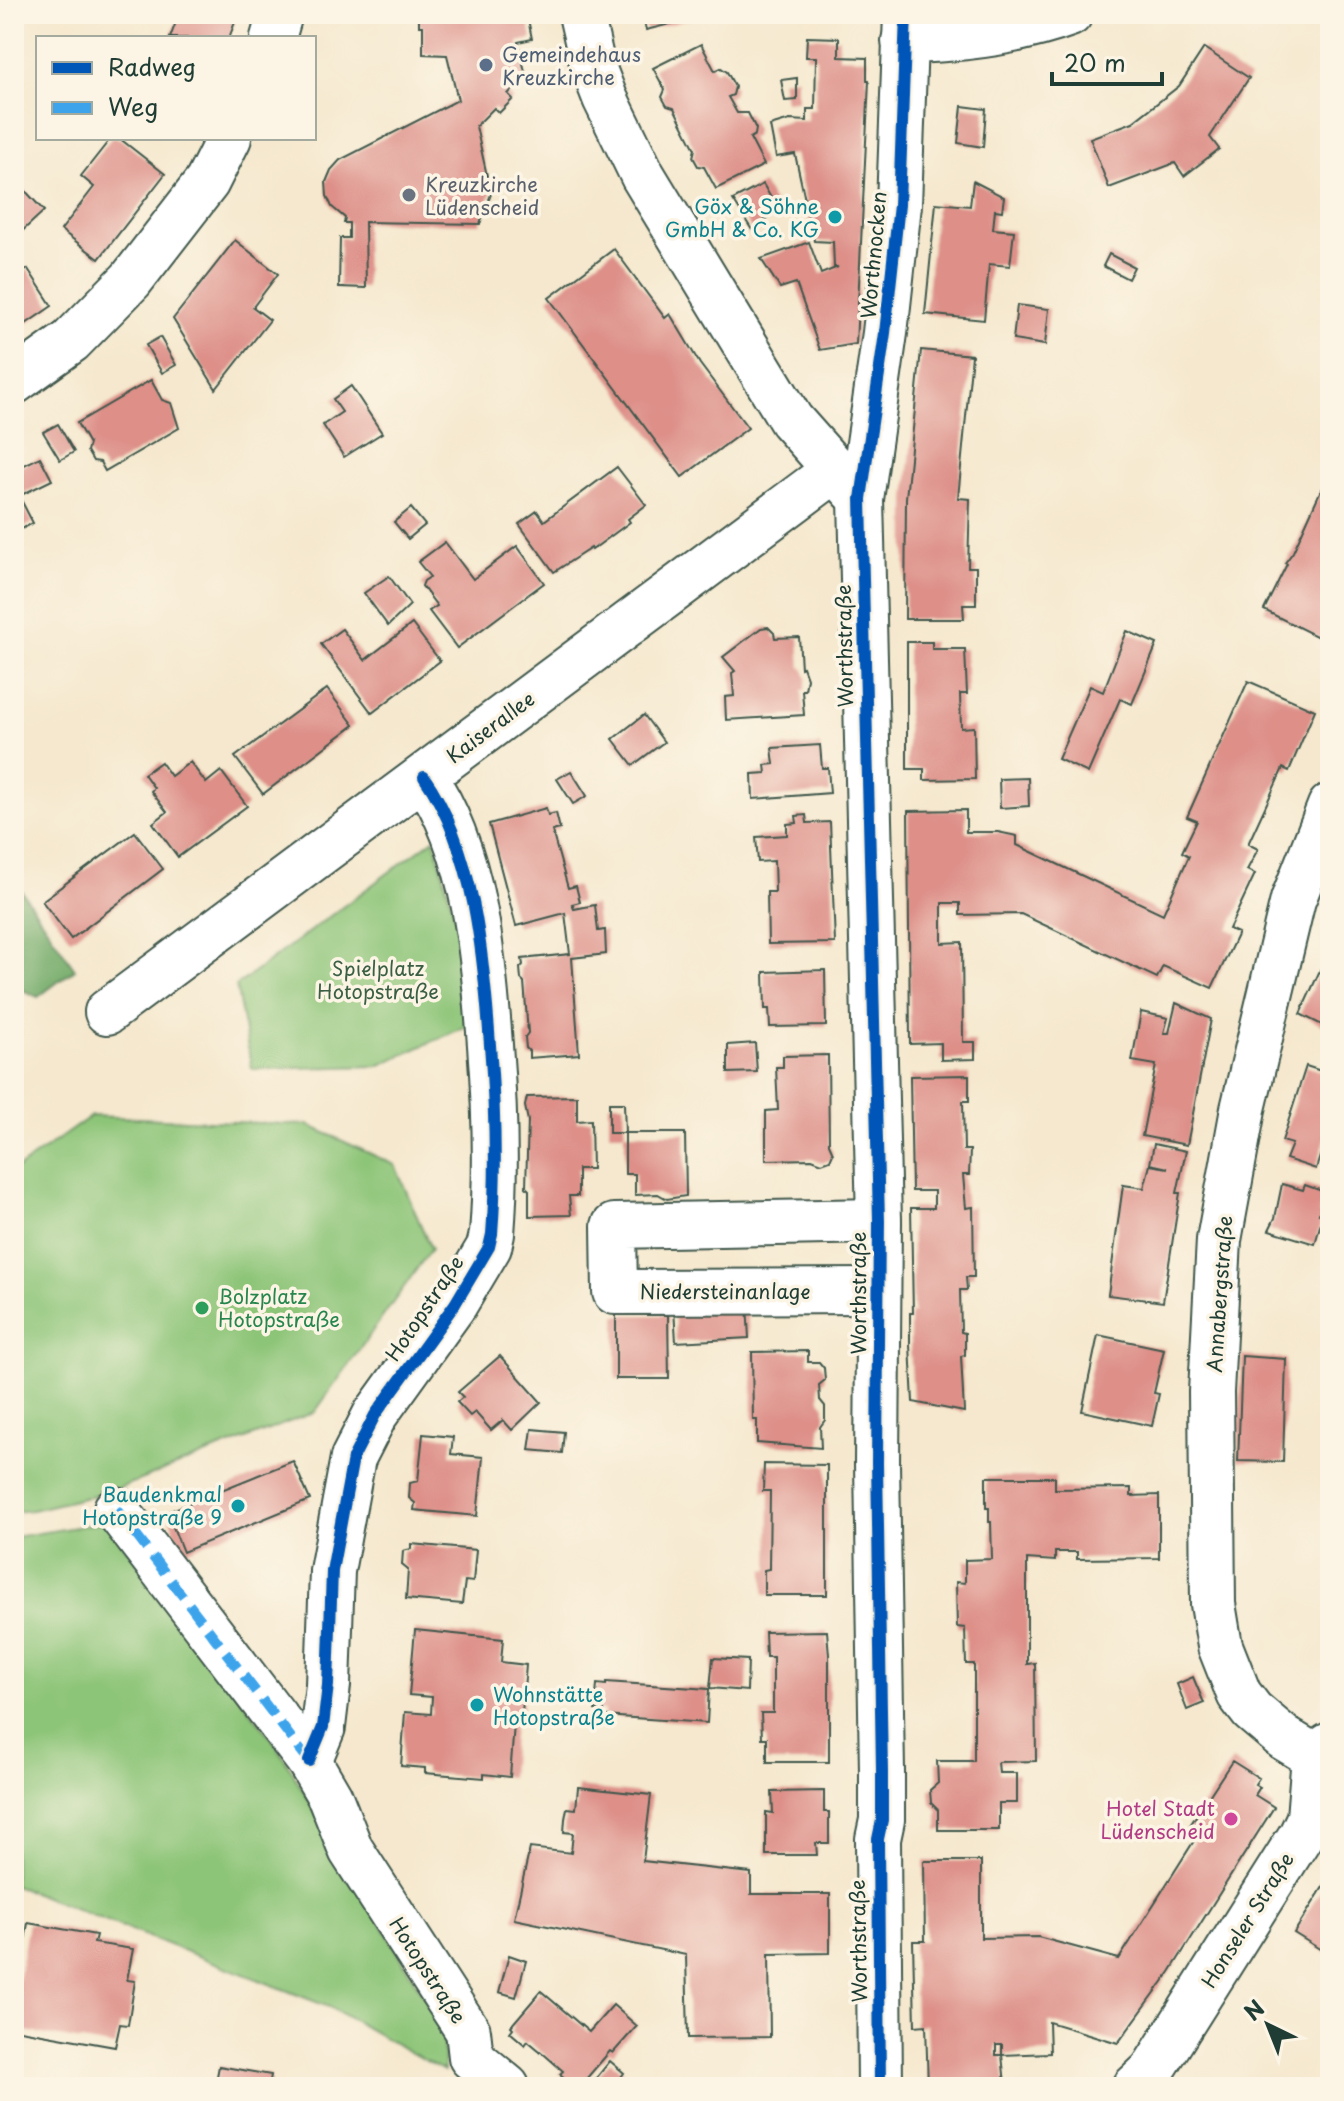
<svg xmlns="http://www.w3.org/2000/svg" width="1344" height="2101" font-family="'Playpen Sans',sans-serif">
	<style>
		.green { fill: #8dc578; stroke: #568156; stroke-width: 2 }
		.forest { fill: #72aa68; stroke: #48744e; stroke-width: 2 }
		.building { fill: #dd8f88 }
		.lines { fill: none; stroke-linecap: round; stroke-linejoin: round }
		.minor-casing { stroke: #3f574b; stroke-width: 48 }
		.minor { stroke: #fff; stroke-width: 44 }
		.quiet { stroke: #3da4eb; stroke-width: 10; stroke-dasharray: 20 10; stroke-linecap: butt }
		.cycleway-casing { stroke: #fcf5e5; stroke-width: 17 }
		.cycleway { stroke: #0057b8; stroke-width: 12 }
		.service-dot { fill: #5c6f8a; stroke: #fcf5e5; stroke-width: 3 }
		.worship-dot { fill: #6b7280; stroke: #fcf5e5; stroke-width: 3 }
		.culture-dot { fill: #0f9aa8; stroke: #fcf5e5; stroke-width: 3 }
		.leisure-dot { fill: #2e9e5b; stroke: #fcf5e5; stroke-width: 3 }
		.hotel-dot { fill: #d1479c; stroke: #fcf5e5; stroke-width: 3 }
		.labels { text-anchor: middle; dominant-baseline: central; stroke-width: 7; stroke-linejoin: round; paint-order: stroke }
		.service-label { font-size: 20px; fill: #4e5e75; stroke: #fcf5e5; text-anchor: start }
		.worship-label { font-size: 20px; fill: #5b616d; stroke: #fcf5e5; text-anchor: start }
		.culture-label { font-size: 20px; fill: #0d838f; stroke: #fcf5e5; text-anchor: end }
		.street-label { font-size: 20px; fill: #1f3d34; stroke: #fcf5e5 }
		.park-label { font-size: 20px; fill: #3a5f45; stroke: #fcf5e5 }
		.leisure-label { font-size: 20px; fill: #27864d; stroke: #fcf5e5; text-anchor: start }
		.hotel-label { font-size: 20px; fill: #b23c85; stroke: #fcf5e5; text-anchor: end }
	</style>
	<rect width="100%" height="100%" fill="#fcf5e5"/>
	<filter id="ink" filterUnits="userSpaceOnUse"><feTurbulence type="fractalNoise" baseFrequency=".0125" numOctaves="2"/><feDisplacementMap in="SourceGraphic" scale="16" xChannelSelector="R" yChannelSelector="G"/><feConvolveMatrix kernelMatrix="1 2 1 2 8 2 1 2 1" color-interpolation-filters="sRGB"/></filter>
	<filter id="wash" filterUnits="userSpaceOnUse"><feTurbulence type="fractalNoise" baseFrequency=".006" numOctaves="4" result="noise"/><feDisplacementMap in="SourceGraphic" scale="32" xChannelSelector="R" yChannelSelector="G"/><feGaussianBlur stdDeviation="1.8" result="paint"/><feColorMatrix in="noise" values="0 0 0 0 0 0 0 0 0 0 0 0 0 0 0 0 0 1.4 0 .05"/><feComposite in="paint" operator="in"/></filter>
	<g filter="url(#wash)">
		<rect width="100%" height="100%" fill="#f5e8ce"/>
		<g class="green">
			<path d="M434,839L462,944L469,1025L378,1066L252,1069L236,986Z"/>
			<path d="M91,1116L308,1125L395,1165L431,1249L315,1412L109,1492L32,1510L14,1512V1171Z"/>
			<path d="M106,1522L277,1746L443,2029L444,2071L329,2007L14,1885V1537Z"/>
		</g>
		<path class="forest" d="M14,880L75,969L38,997L14,986Z"/>
		<g id="blocks">
			<g class="building">
				<path d="M179,14H238L229,38H170Z"/>
				<path d="M419,14H527L532,39L518,42L526,76L508,94L513,99L499,113L494,108L476,126L491,194L480,224L365,222L366,288L339,287L340,238H349V223H344L345,218L332,207L327,196L326,182L331,170L340,160L458,100L447,55L423,54V26H419Z"/>
				<path d="M642,14H706V15L646,30Z"/>
				<path d="M807,37L839,38V57L867,58V81H869L856,344L820,350L796,283L780,288L761,259L809,242L821,274L838,267H834L833,242L814,241L795,154L776,157L770,126L790,120L807,121V109H815L816,57H806Z"/>
				<path d="M701,44L715,71L721,68L727,72L735,87L733,95L728,97L737,113H748L756,129L755,135L750,138L764,165L716,189L704,167L698,166L693,157L695,149L674,108L667,106L662,97L665,90L653,68Z"/>
				<path d="M1204,48L1249,78L1210,137L1219,149L1184,176L1175,163L1109,188L1090,138L1133,122L1179,86Z"/>
				<path d="M797,78V100L785,101L781,80Z"/>
				<path d="M962,106L986,109L983,147L958,143Z"/>
				<path d="M111,138H119L165,174L99,259L61,230L94,187L81,176Z"/>
				<path d="M973,181L1004,197L1002,211L995,210L993,229L1014,231L1010,266L989,264L984,320L925,314L936,203L970,206Z"/>
				<path d="M763,184L778,210L752,230L733,200Z"/>
				<path d="M20,185L44,211L19,234L14,229V191Z"/>
				<path d="M235,240L278,274L253,307L270,320L216,389L173,319Z"/>
				<path d="M614,249L665,318L670,314L700,364L748,428L682,477L549,298Z"/>
				<path d="M1109,254L1134,267L1128,279L1103,266Z"/>
				<path d="M28,269L52,306L14,332V278Z"/>
				<path d="M1017,305L1049,309L1045,345L1013,340Z"/>
				<path d="M160,337L176,365L162,373L146,345Z"/>
				<path d="M921,350L972,355L958,498L970,499L968,567H976V605H963L964,619H905L906,498Z"/>
				<path d="M151,380L162,400L171,403L179,428L105,471L100,462L93,461L87,451L89,444L77,423Z"/>
				<path d="M351,386L382,433L344,457L323,425L342,412L333,399Z"/>
				<path d="M58,424L74,452L60,460L43,432Z"/>
				<path d="M40,457L52,480L19,496L33,523L14,533V470Z"/>
				<path d="M617,467L646,505L628,519L630,522L592,550L591,548L554,572L519,524L537,511L544,521Z"/>
				<path d="M1330,477V643L1264,610L1287,564L1285,563L1293,552L1320,492Z"/>
				<path d="M411,508L425,525L408,539L394,522Z"/>
				<path d="M445,542L473,579L517,546L544,583L457,648L429,611L437,606L422,586L424,581L430,577L418,562Z"/>
				<path d="M389,576L410,605L388,626L364,593Z"/>
				<path d="M412,624L440,661L372,713L321,644L342,629L365,660Z"/>
				<path d="M768,627L774,633L775,638L799,637L801,668L803,667L807,678L805,690H802L804,715L726,720L725,697L734,696L732,673L735,671L723,657L761,628Z"/>
				<path d="M1127,631L1157,644L1132,704L1120,699L1088,773L1058,759L1090,686L1103,692Z"/>
				<path d="M907,642H932V649H965L967,694H960L961,728L974,727L975,779L924,780V769H907Z"/>
				<path d="M1248,681L1315,710L1289,771L1283,768L1248,844L1258,849L1247,870L1255,874L1229,929L1238,933L1212,988L1163,966L1157,978L1021,914L960,915V903H942V943L962,942L963,1042H975V1059L941,1060V1043L910,1044L908,811L966,810V832H998L1017,836V845L1163,914L1189,856L1182,852L1197,821L1187,817Z"/>
				<path d="M327,689L354,725L263,794L235,757Z"/>
				<path d="M644,715L664,742L633,765L613,739Z"/>
				<path d="M820,745L822,768H828L830,793L753,799L752,774L766,773L765,765L774,764L772,748Z"/>
				<path d="M161,762L171,776L190,762L206,783L221,771L247,806L178,857L153,823L167,812L151,791L154,788L144,774Z"/>
				<path d="M571,771L587,796L573,804L557,779Z"/>
				<path d="M1028,778L1029,806L1000,808L999,779Z"/>
				<path d="M546,808L548,815L556,813L560,829L552,831L568,888L576,886L580,902L572,904L574,909L595,905L598,931L605,930L606,954L572,958L579,1054L529,1058V1051L526,1048L525,1037L528,1033L524,982L521,979L520,968L523,965L522,959L570,954L565,913L516,926L489,824Z"/>
				<path d="M806,815L807,823L830,822L835,943L768,944L767,892H775L774,861L758,862L756,837L787,835V824L797,823L796,816Z"/>
				<path d="M135,832L163,869L71,939L42,901Z"/>
				<path d="M1327,955L1330,956V1029L1300,1014Z"/>
				<path d="M825,970L826,1026L770,1027L769,1009H765L764,972Z"/>
				<path d="M1176,1003L1211,1019L1187,1145L1142,1136L1156,1065L1132,1061L1141,1012L1168,1018L1164,1033H1169Z"/>
				<path d="M755,1043L757,1072L728,1073V1045Z"/>
				<path d="M828,1055L829,1144L833,1153L830,1160L822,1163L812,1159L766,1160V1111L778,1110L776,1067H783V1056Z"/>
				<path d="M1306,1066L1330,1074V1124L1316,1169L1286,1159L1292,1144L1282,1141Z"/>
				<path d="M969,1075V1101H963L964,1150H970L969,1175H963L966,1208L973,1207L974,1277H966L967,1290H960L961,1332L965,1333V1355L961,1356L964,1412L913,1402L910,1345V1313H913L911,1208H934V1191H912L910,1076Z"/>
				<path d="M577,1096V1121L591,1120L592,1169H578V1196H569L571,1215L529,1216V1190L526,1187L528,1121L525,1106L527,1097Z"/>
				<path d="M609,1103H624L625,1133H609Z"/>
				<path d="M625,1133H685L686,1196L667,1199L658,1194L635,1195V1174H625Z"/>
				<path d="M1154,1144L1186,1151L1177,1193H1180L1163,1302L1108,1295L1123,1185L1144,1188L1150,1165L1168,1168L1150,1164Z"/>
				<path d="M1282,1184L1303,1190L1305,1185L1325,1192L1319,1214L1323,1215L1315,1244L1269,1230L1275,1218Z"/>
				<path d="M747,1304L749,1338L676,1342L674,1308Z"/>
				<path d="M616,1315H668L669,1379H616Z"/>
				<path d="M1098,1335L1164,1349L1154,1393L1159,1394L1152,1426L1082,1411Z"/>
				<path d="M808,1351V1362H819L824,1368L825,1380L819,1385L820,1400L825,1406V1420L820,1427L821,1448L757,1443V1420H753L752,1352Z"/>
				<path d="M500,1356L541,1402L512,1430L503,1420L491,1430L475,1412L470,1416L457,1402L463,1397L458,1392Z"/>
				<path d="M1242,1356L1286,1359L1283,1462L1238,1461Z"/>
				<path d="M532,1429L564,1432L562,1453L529,1450Z"/>
				<path d="M423,1434L453,1437L451,1454L483,1457L477,1516L414,1510L415,1503L409,1498L410,1483L418,1481Z"/>
				<path d="M293,1461L310,1500L183,1552L167,1512Z"/>
				<path d="M764,1464L827,1465V1595H764V1570L769,1569L770,1491H763Z"/>
				<path d="M986,1477H1055V1489L1131,1488V1496L1159,1495V1558L1077,1559V1552H1055V1561L1027,1559V1664L1035,1663L1036,1761L998,1762L999,1773H1017V1803H999V1830H938V1810L931,1803L930,1790L938,1783L937,1761H974V1664H966L965,1628L957,1627L956,1582L965,1583V1560L992,1559L991,1522H989V1508H986Z"/>
				<path d="M411,1544L476,1550L473,1582L465,1581L462,1604L406,1599L408,1570L402,1565L403,1551L411,1549Z"/>
				<path d="M415,1630L503,1639L501,1662L526,1665L521,1725L514,1724L510,1777L484,1774V1778L425,1773V1768L401,1766L405,1712L431,1714L432,1697L409,1695Z"/>
				<path d="M827,1631L829,1655V1762H767V1738H762L761,1713H773V1657H766L765,1632Z"/>
				<path d="M713,1658L748,1660L747,1691L710,1688Z"/>
				<path d="M1193,1677L1204,1703L1187,1710L1177,1684Z"/>
				<path d="M606,1682L709,1689L707,1723L604,1716V1711L595,1710L597,1684L606,1685Z"/>
				<path d="M1232,1761L1259,1778L1255,1784L1260,1787L1255,1795L1274,1807L1170,1972L1118,2043L1049,2022L1050,2053L1002,2055V2045H996V2055H1002L1005,2084L928,2087L926,2025L915,2026L913,1941H925L924,1861H981V1938L1038,1937L1119,1959L1197,1836L1187,1830Z"/>
				<path d="M578,1787L651,1795L643,1861L751,1873V1894H830V1953L769,1954L770,2037L688,2038L686,1955L514,1919L530,1848L571,1853L573,1833L564,1832L565,1819L567,1808L576,1809Z"/>
				<path d="M824,1791V1812H829V1843H816L817,1855H766V1812L773,1813L772,1792Z"/>
				<path d="M1330,1876V1947L1326,1953L1294,1933Z"/>
				<path d="M28,1923L96,1935L94,1943L133,1949L127,1980L135,1981L128,2025L120,2024L115,2047L14,2029V2003Z"/>
				<path d="M509,1955L526,1961L516,1997L499,1992Z"/>
				<path d="M541,1991L589,2032L613,2005L637,2026L613,2053L610,2051L580,2086L578,2084L575,2087L560,2074L563,2071L546,2056L528,2041L525,2045L510,2032L513,2028L511,2026Z"/>
				<path d="M610,2061L624,2073L617,2083L621,2087H589Z"/>
				<path d="M219,2066L271,2075L269,2087H215Z"/>
			</g>
		</g>
	</g>
	<g filter="url(#ink)">
		<use href="#blocks" fill-opacity="0" stroke="#3f574b" stroke-width="2"/>
		<g class="lines">
			<g class="minor-casing">
				<g id="minor">
					<path d="M581,14L593,67L605,98L643,176L791,420L854,491"/>
					<path d="M273,38L280,14"/>
					<path d="M904,41C958,40 1019,33 1070,14"/>
					<path d="M14,382L71,341L131,280L207,182L229,138"/>
					<path d="M107,1012L835,470"/>
					<path d="M878,1291L615,1292L614,1226L879,1221"/>
					<path d="M116,1509L309,1761L330,1797L351,1850L468,2031L471,2057L507,2087"/>
					<path d="M1314,1756L1284,1738L1252,1711L1239,1694L1220,1646L1213,1604L1211,1392L1219,1240L1243,1109L1293,900L1330,806"/>
					<path d="M309,1761L323,1727L328,1685L332,1571L353,1458L375,1415L455,1304L489,1247L492,1234C497,1172 495,1108 490,1045C484,959 475,850 424,777"/>
					<path d="M880,2087L878,1839L882,1820V1772L877,1463L879,1221L861,499L885,333L899,205L906,14"/>
					<path d="M1135,2087L1152,2071L1301,1835L1309,1818L1314,1756L1330,1745"/>
				</g>
			</g>
			<use href="#minor" class="minor"/>
			<path class="quiet" d="M116,1509L309,1761"/>
			<g class="cycleway-casing">
				<g id="cycleway">
					<path d="M309,1761L323,1727L328,1685L332,1571L353,1458L375,1415L455,1304L489,1247L492,1234C497,1172 495,1108 490,1045C484,959 475,850 424,777"/>
					<path d="M880,2087L878,1839L882,1820V1772L877,1463L879,1221L861,499L885,333L899,205L906,14"/>
				</g>
			</g>
			<use href="#cycleway" class="cycleway"/>
		</g>
	</g>
	<circle class="service-dot" cx="486" cy="65" r="8"/>
	<circle class="worship-dot" cx="409" cy="195" r="8"/>
	<g class="culture-dot">
		<circle cx="835" cy="217" r="8"/>
		<circle cx="238" cy="1506" r="8"/>
		<circle cx="477" cy="1705" r="8"/>
	</g>
	<circle class="leisure-dot" cx="202" cy="1308" r="8"/>
	<circle class="hotel-dot" cx="1231" cy="1819" r="8"/>
	<g class="labels">
		<g class="service-label">
			<text x="502" y="54">Gemeindehaus<tspan x="502" dy="23">Kreuzkirche</tspan></text>
		</g>
		<g class="worship-label">
			<text x="425" y="184">Kreuzkirche<tspan x="425" dy="23">Lüdenscheid</tspan></text>
		</g>
		<g class="culture-label">
			<text x="819" y="206">Göx &amp; Söhne<tspan x="819" dy="23">GmbH &amp; Co. KG</tspan></text>
			<text x="222" y="1494">Baudenkmal<tspan x="222" dy="23">Hotopstraße 9</tspan></text>
			<text x="493" y="1694" text-anchor="start">Wohnstätte<tspan x="493" dy="23">Hotopstraße</tspan></text>
		</g>
		<g class="street-label">
			<text transform="translate(873 255) rotate(-85)">Worthnocken</text>
			<text transform="translate(844 646) rotate(-91)">Worthstraße</text>
			<text transform="translate(490 727) rotate(-37)">Kaiserallee</text>
			<text x="725" y="1291">Niedersteinanlage</text>
			<text transform="translate(858 1293) rotate(-90)">Worthstraße</text>
			<text transform="translate(1219 1294) rotate(-86)">Annabergstraße</text>
			<text transform="translate(424 1308) rotate(-56)">Hotopstraße</text>
			<text transform="translate(1247 1920) rotate(-58)">Honseler Straße</text>
			<text transform="translate(858 1941) rotate(-91)">Worthstraße</text>
			<text transform="translate(428 1970) rotate(57)">Hotopstraße</text>
		</g>
		<g class="park-label">
			<text x="378" y="968">Spielplatz<tspan x="378" dy="23">Hotopstraße</tspan></text>
		</g>
		<g class="leisure-label">
			<text x="218" y="1296">Bolzplatz<tspan x="218" dy="23">Hotopstraße</tspan></text>
		</g>
		<g class="hotel-label">
			<text x="1215" y="1808">Hotel Stadt<tspan x="1215" dy="23">Lüdenscheid</tspan></text>
		</g>
	</g>
	<rect width="1344" height="2101" fill="none" stroke="#fcf5e5" stroke-width="48"/>
	<rect x="36" y="36" width="280" height="104" fill="#fcf5e5" stroke="#a4ab9e" stroke-width="2"/>
	<rect x="52" y="62" width="40" height="12" fill="#0057b8" stroke="#a4ab9e" stroke-width="2"/>
	<text x="108" y="76" font-size="24" fill="#1f3d34">Radweg</text>
	<rect x="52" y="102" width="40" height="12" fill="#3da4eb" stroke="#a4ab9e" stroke-width="2"/>
	<text x="108" y="116" font-size="24" fill="#1f3d34">Weg</text>
	<g transform="translate(1268 2025) rotate(317)" stroke="#fcf5e5" stroke-width="6" paint-order="stroke">
	<path d="M0-6L14 30L0 20L-14 30Z" fill="#1f3d34"/>
	<text y="-12" font-size="22" font-weight="bold" text-anchor="middle" fill="#1f3d34">N</text>
	</g>
	<path d="M1052 72v12h110v-12" fill="none" stroke="#1f3d34" stroke-width="4"/>
	<text x="1064" y="72" font-size="24" fill="#1f3d34" stroke="#fcf5e5" stroke-width="6" paint-order="stroke">20 m</text>
</svg>
